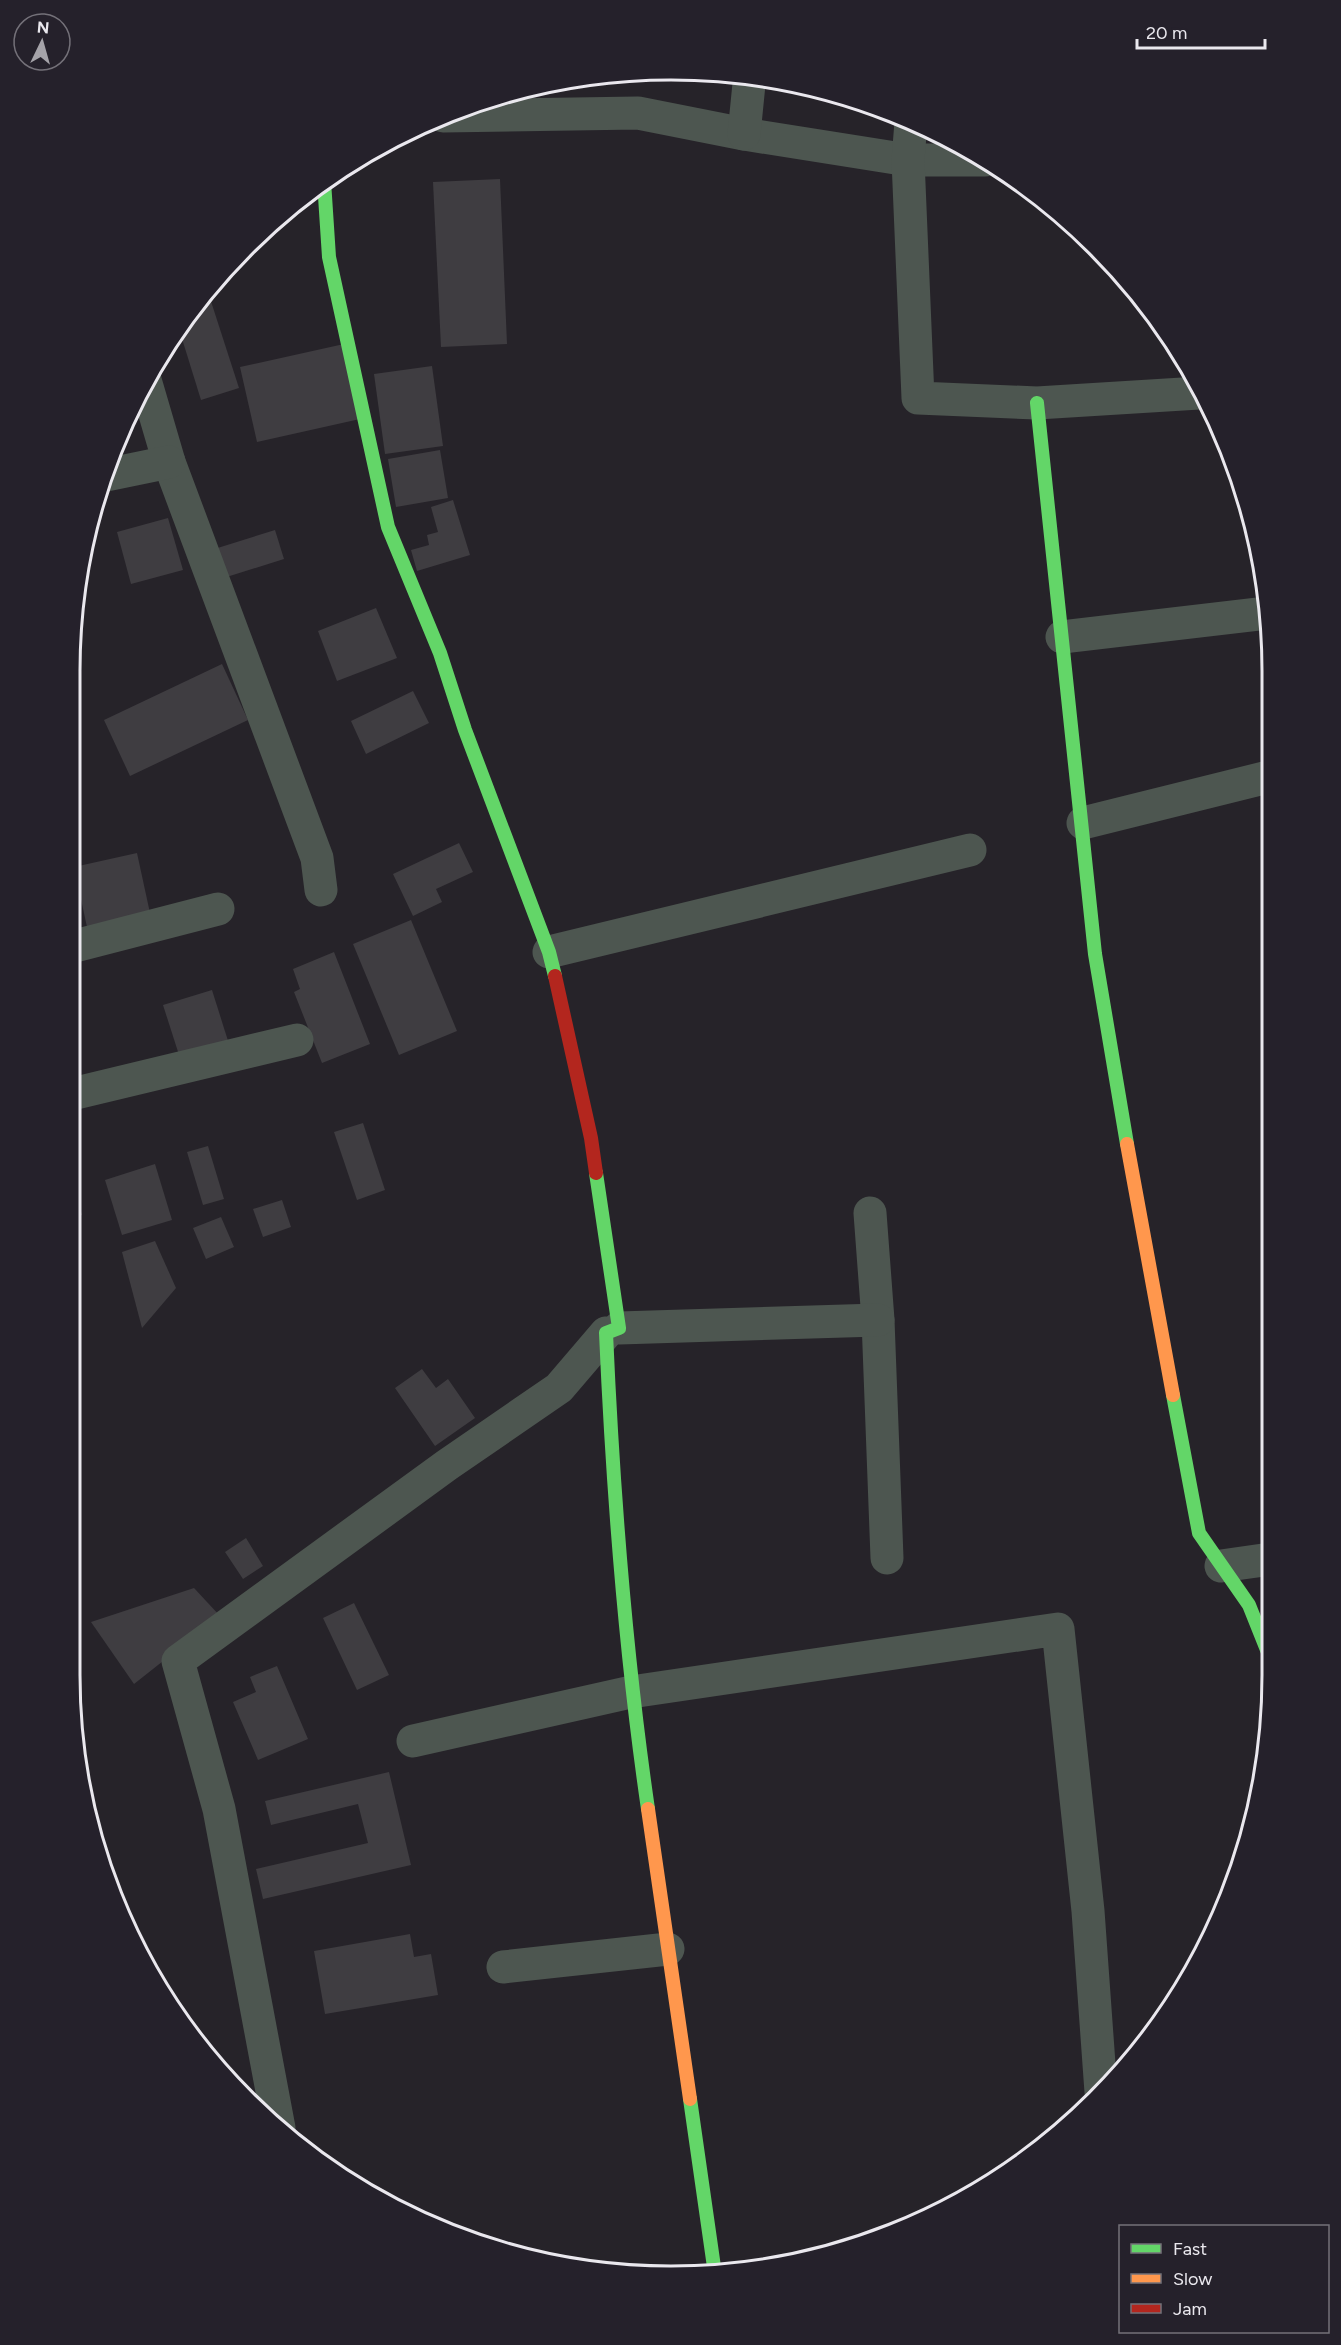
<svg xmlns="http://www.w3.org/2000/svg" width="1341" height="2345" font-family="Figtree,sans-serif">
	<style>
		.building { fill: #3f3d41 }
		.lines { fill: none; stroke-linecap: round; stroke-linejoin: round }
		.street { stroke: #4d5650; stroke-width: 33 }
		.fast { stroke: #63d668; stroke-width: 14 }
		.slow { stroke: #ff974d; stroke-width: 14 }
		.jam { stroke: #b3261e; stroke-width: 14 }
		.rim { fill: none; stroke: #eae8ee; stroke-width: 3 }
	</style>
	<rect width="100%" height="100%" fill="#262329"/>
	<g class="building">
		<path d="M500,179L507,344L441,347L433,182Z"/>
		<path d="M207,289L239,388L201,400L179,329Z"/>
		<path d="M344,344L360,419L257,442L240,367Z"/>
		<path d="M432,366L443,446L385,454L374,374Z"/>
		<path d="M440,450L448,498L396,507L388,459Z"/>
		<path d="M453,500L470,555L417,571L411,550L429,545L427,535L438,532L431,507Z"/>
		<path d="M168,518L183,570L131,584L117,532Z"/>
		<path d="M275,530L284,559L217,580L208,551Z"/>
		<path d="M376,608L397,658L337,681L318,631Z"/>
		<path d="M222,664L248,720L130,776L104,720Z"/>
		<path d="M413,691L429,723L366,754L351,721Z"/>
		<path d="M459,843L473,872L436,889L442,902L413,916L393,874Z"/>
		<path d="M137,853L150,913L87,927L74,867Z"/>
		<path d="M411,920L457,1031L399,1055L353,944Z"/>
		<path d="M334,952L370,1044L322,1063L294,992L300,989L293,969Z"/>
		<path d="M212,990L229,1044L180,1058L163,1005Z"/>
		<path d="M363,1123L385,1190L357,1200L334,1132Z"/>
		<path d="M208,1146L224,1199L203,1205L187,1152Z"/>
		<path d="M155,1164L172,1220L122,1235L105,1180Z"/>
		<path d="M73,1181L82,1215L72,1218V1182Z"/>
		<path d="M282,1200L291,1227L263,1237L253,1209Z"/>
		<path d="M221,1217L234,1247L206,1259L193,1228Z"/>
		<path d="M155,1241L176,1288L142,1328L122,1252Z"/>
		<path d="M422,1369L436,1388L448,1379L475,1418L435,1446L395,1388Z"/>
		<path d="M246,1538L263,1566L243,1579L225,1552Z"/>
		<path d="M194,1588L220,1616L134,1684L91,1622Z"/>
		<path d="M354,1603L389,1675L357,1690L323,1618Z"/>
		<path d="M277,1666L308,1739L258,1760L233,1702L256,1692L250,1677Z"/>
		<path d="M389,1772L411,1865L263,1899L256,1869L368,1843L358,1804L271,1825L265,1801Z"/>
		<path d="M410,1934L414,1957L431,1954L438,1995L325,2014L314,1951Z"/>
	</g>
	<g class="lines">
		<g class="street">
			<path d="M443,116L638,113L744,134L908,160H985"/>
			<path d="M911,122L908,160L918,398L1037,403L1199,393"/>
			<path d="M744,134L750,74"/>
			<path d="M145,380L169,462L317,858L321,890"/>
			<path d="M101,476L169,462"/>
			<path d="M1062,637L1267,613"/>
			<path d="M1083,823L1268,777"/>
			<path d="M71,947L218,909"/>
			<path d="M549,952L970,850"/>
			<path d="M72,1094L297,1040"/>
			<path d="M870,1213L878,1320L887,1558"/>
			<path d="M619,1328L878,1320"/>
			<path d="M1221,1566L1270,1559"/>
			<path d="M413,1741L631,1692L1058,1629L1088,1911L1101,2092"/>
			<path d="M503,1967L668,1949"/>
			<path d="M279,2128L219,1809L178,1661L447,1465L559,1388L606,1333"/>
		</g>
		<g class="fast">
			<path d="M324,181L329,257L388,527L440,653L465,730L549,952L555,976"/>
			<path d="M1037,403L1095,954L1127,1144"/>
			<path d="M596,1173L619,1328L606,1333C613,1493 625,1651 648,1809"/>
			<path d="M1173,1395L1199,1533L1249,1605L1271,1660"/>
			<path d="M690,2099L715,2274"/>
		</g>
		<g class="slow">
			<path d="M1127,1144L1173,1395"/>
			<path d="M648,1809L690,2099"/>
		</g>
		<path class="jam" d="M555,976L591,1138L596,1173"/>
	</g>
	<path d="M0 0H1341V2345H0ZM671 80H671A591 591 0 0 1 1262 671V1675A591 591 0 0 1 671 2266H671A591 591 0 0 1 80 1675V671A591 591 0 0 1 671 80Z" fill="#25212b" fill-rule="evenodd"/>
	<path class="rim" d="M671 80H671A591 591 0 0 1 1262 671V1675A591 591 0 0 1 671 2266H671A591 591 0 0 1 80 1675V671A591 591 0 0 1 671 80Z"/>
	<rect x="1119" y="2225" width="210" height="108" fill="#25212b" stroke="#747179" stroke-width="1.5"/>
	<rect x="1131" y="2244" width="30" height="9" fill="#63d668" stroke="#747179" stroke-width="1.5"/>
	<text x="1173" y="2255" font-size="18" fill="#eae8ee">Fast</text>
	<rect x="1131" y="2274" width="30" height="9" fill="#ff974d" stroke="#747179" stroke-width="1.5"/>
	<text x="1173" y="2285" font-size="18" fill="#eae8ee">Slow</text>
	<rect x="1131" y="2304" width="30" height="9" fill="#b3261e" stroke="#747179" stroke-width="1.5"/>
	<text x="1173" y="2315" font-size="18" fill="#eae8ee">Jam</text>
	<g transform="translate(42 42) rotate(5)"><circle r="28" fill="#25212b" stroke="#747179" stroke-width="1.5"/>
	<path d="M0-4.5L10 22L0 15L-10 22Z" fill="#a5a3a9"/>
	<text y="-9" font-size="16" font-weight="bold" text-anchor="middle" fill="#eae8ee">N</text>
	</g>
	<path d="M1137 39v9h128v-9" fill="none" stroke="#eae8ee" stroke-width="3"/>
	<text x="1146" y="39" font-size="18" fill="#eae8ee" stroke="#25212b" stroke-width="4.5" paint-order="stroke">20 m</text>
</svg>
